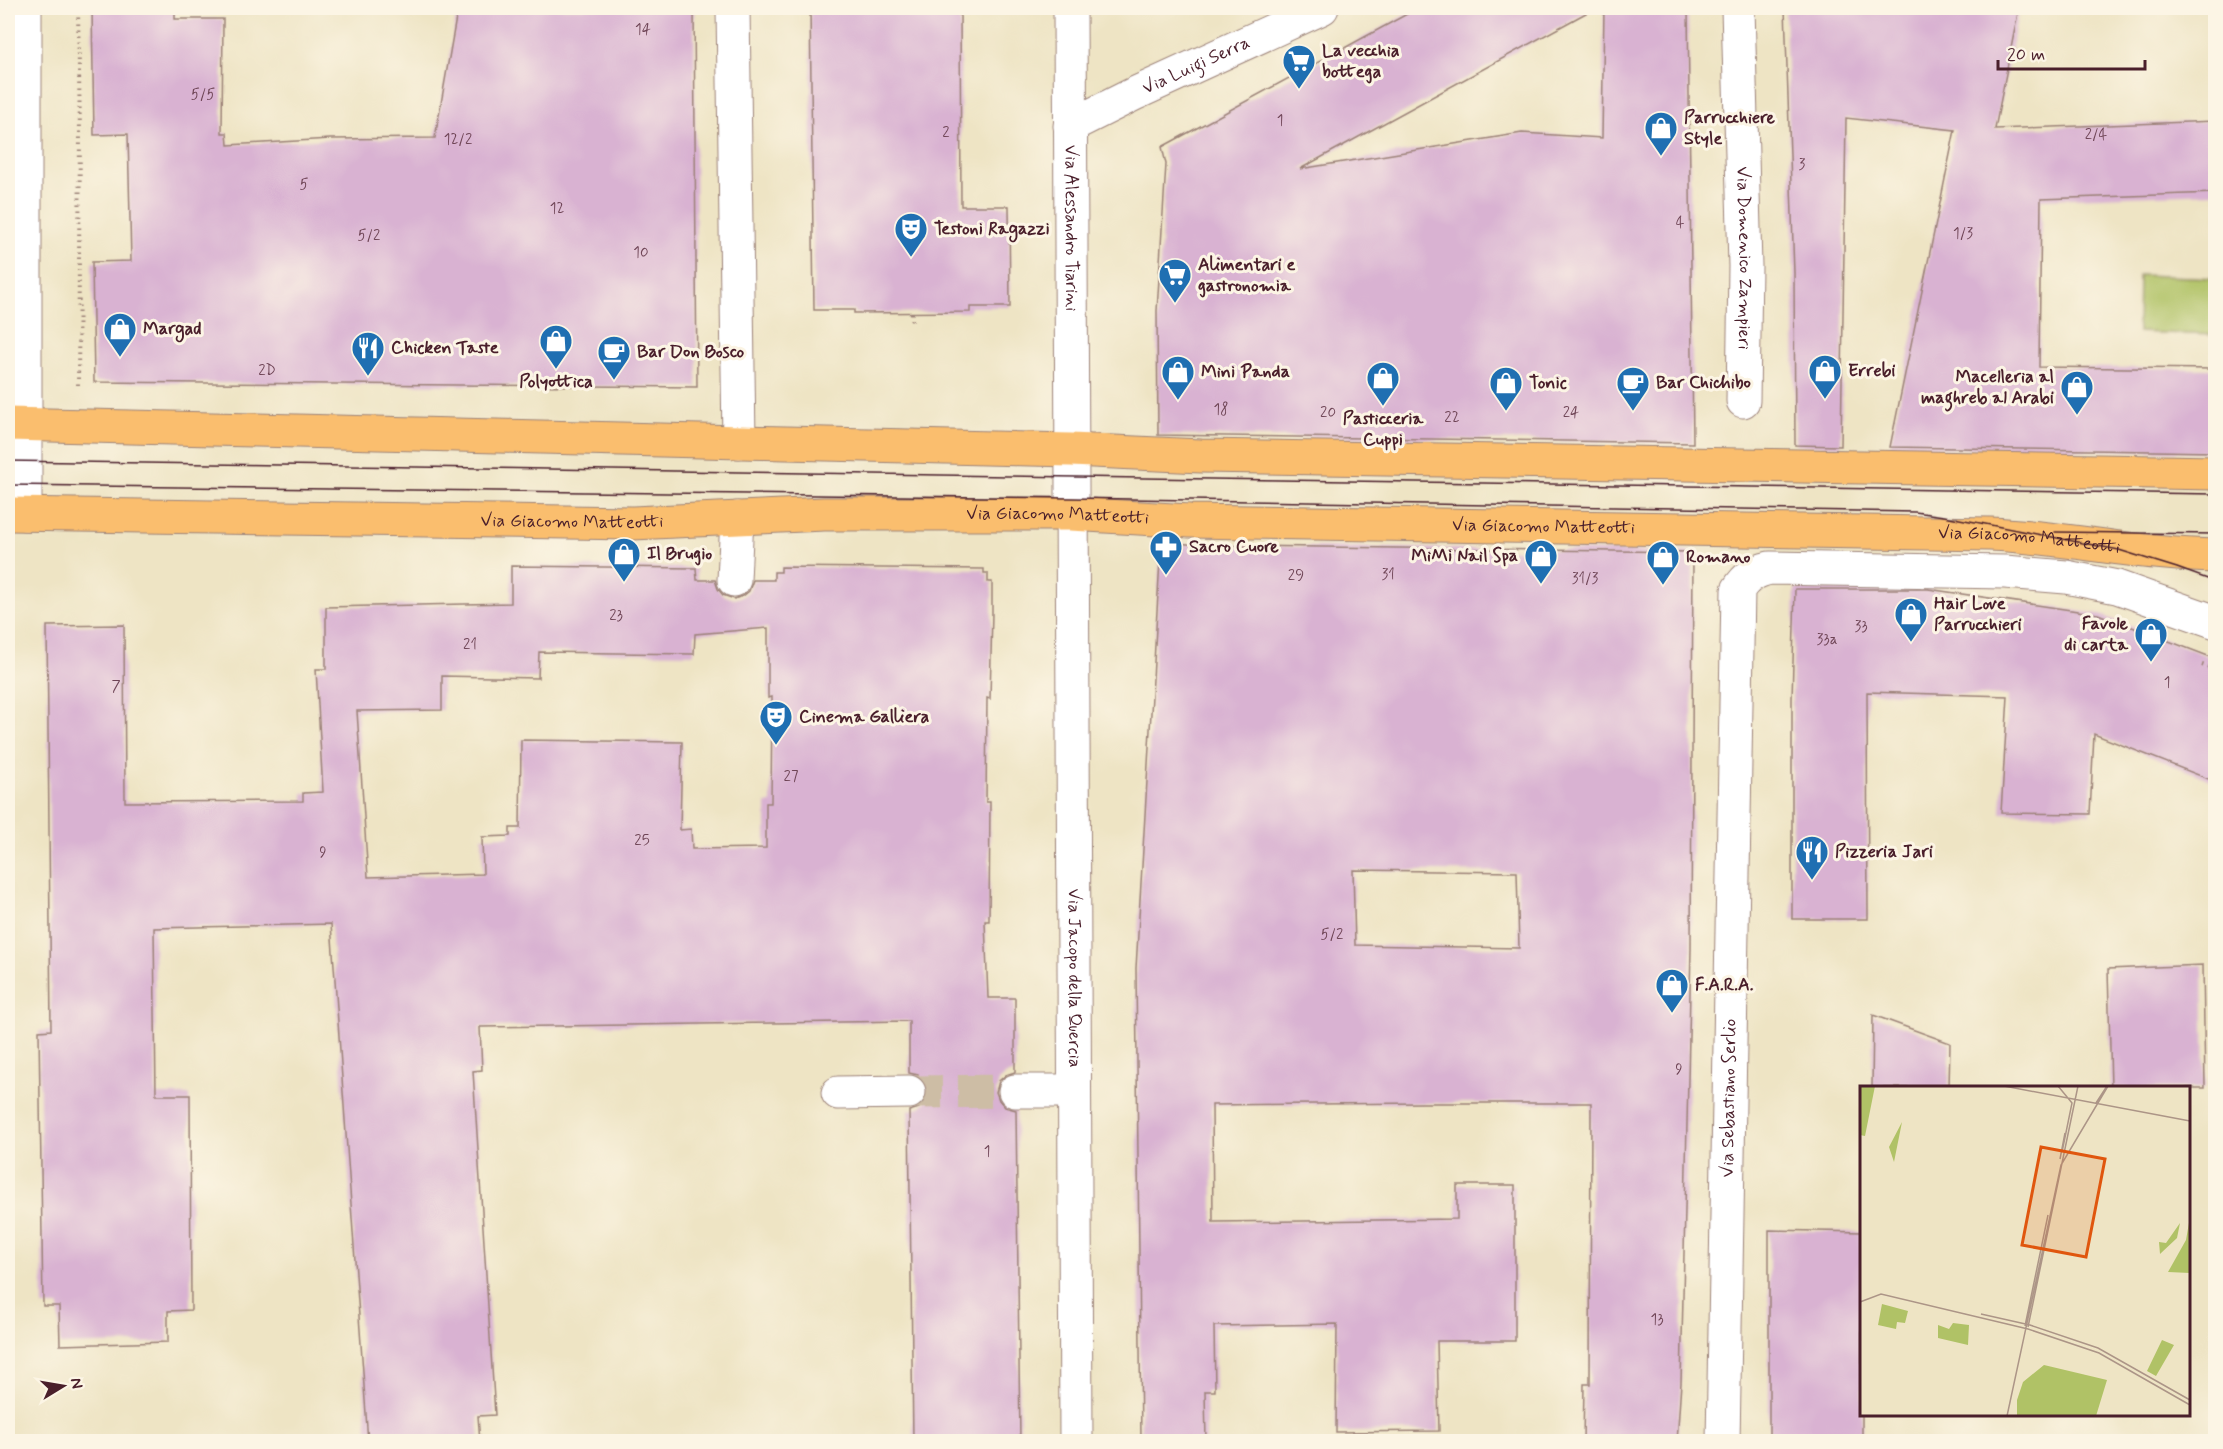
<svg xmlns="http://www.w3.org/2000/svg" width="2223" height="1449" font-family="Mynerve,sans-serif">
	<style>
		.green { fill: #b0c266; stroke: #7d7048; stroke-width: 1.5 }
		.building { fill: #d9b2d2; fill-rule: evenodd }
		.lines { fill: none; stroke-linecap: round; stroke-linejoin: round }
		.minor-tunnel { stroke: #cdbda5; stroke-width: 33; stroke-dasharray: 33 16; stroke-linecap: butt }
		.minor-casing { stroke: #9c8278; stroke-width: 35 }
		.major-casing { stroke: #9c8278; stroke-width: 35 }
		.path { stroke: #9c8278; stroke-width: 4; stroke-dasharray: 1.5 4.5; stroke-linecap: butt }
		.minor { stroke: #fff; stroke-width: 33 }
		.major { stroke: #fabe6e; stroke-width: 33 }
		.tram { stroke: #4a1f2b; stroke-width: 1.5 }
		.labels { text-anchor: middle; dominant-baseline: central; stroke-width: 6; stroke-linejoin: round; paint-order: stroke }
		.number-label { font-size: 15px; fill: #6e4455 }
		.poi-label { font-size: 18px; font-weight: bold; fill: #4a1f2b; stroke: #fcf5e5; text-anchor: start }
		.street-label { font-size: 18px; fill: #4a1f2b; stroke: #fcf5e5 }
		.inset-road { fill: none; stroke: #ac9587; stroke-width: 1.5 }
		.view { fill: #e0560e; fill-opacity: 0.15; stroke: #e0560e; stroke-width: 3 }
		.inset-edge { fill: none; stroke: #4a1f2b; stroke-width: 3 }
	</style>
	<rect width="100%" height="100%" fill="#fcf5e5"/>
	<filter id="ink" filterUnits="userSpaceOnUse"><feTurbulence type="fractalNoise" baseFrequency=".0167" numOctaves="2"/><feDisplacementMap in="SourceGraphic" scale="12" xChannelSelector="R" yChannelSelector="G"/><feConvolveMatrix kernelMatrix="1 2 1 2 8 2 1 2 1" color-interpolation-filters="sRGB"/></filter>
	<filter id="wash" filterUnits="userSpaceOnUse"><feTurbulence type="fractalNoise" baseFrequency=".008" numOctaves="4" result="noise"/><feDisplacementMap in="SourceGraphic" scale="24" xChannelSelector="R" yChannelSelector="G"/><feGaussianBlur stdDeviation="1.35" result="paint"/><feColorMatrix in="noise" values="0 0 0 0 0 0 0 0 0 0 0 0 0 0 0 0 0 1.4 0 .05"/><feComposite in="paint" operator="in"/></filter>
	<g filter="url(#wash)">
		<rect width="100%" height="100%" fill="#eee4c4"/>
		<path class="green" d="M2139,275L2215,278V335L2138,332Z"/>
		<g id="blocks">
			<g class="building">
				<path d="M92,8H175V19H223L222,133H227L228,145L330,139L435,138L457,12L552,8H694L697,387L94,382L92,262L131,261L128,134L94,135Z"/>
				<path d="M810,8H960L961,206H1009L1010,307H970V312L854,313V310H814Z"/>
				<path d="M1418,8H1595L1300,169L1522,133L1602,138L1604,8H1688L1693,443L1158,435L1157,311L1166,164L1162,147Z"/>
				<path d="M1785,8H2019L1995,129L2216,121V193L2041,199L2039,367L2216,369V452L1890,447L1955,130L1846,118L1841,446L1795,445L1794,273Z"/>
				<path d="M1161,543L1242,546L1693,552L1691,949L1681,1383L1677,1442H1583L1584,1384H1590L1591,1103H1423L1212,1105L1213,1222L1457,1219V1185H1515V1341H1437L1439,1431L1336,1432L1337,1324L1214,1326L1215,1391H1205L1206,1442H1141L1136,968ZM1353,870L1517,872L1519,948L1355,945Z"/>
				<path d="M511,566L696,568L697,580H715L718,589L723,595L734,599L743,596L749,591L753,580H774V572H781V567L984,569V573H988V582H992V612L990,699L987,698L986,802H990L989,921H985L988,998H1015V1072L1006,1075L999,1081L996,1092L999,1100L1005,1107L1016,1110L1020,1442H913L909,1111L919,1108L926,1101L928,1092L925,1082L918,1075L909,1073V1021L480,1027L482,1070L473,1071L495,1415L478,1416L480,1442H368L331,924L154,928L156,1095H190L191,1310L168,1311V1342L60,1345L59,1306H43L39,1031L51,1030L47,626L124,625L125,802L303,801V793L323,792L316,669H326V607L511,603ZM768,628V698L772,697L771,803H766V848L692,849L691,829L680,830L682,742L521,740L520,828H510V836L482,837L483,874L368,877L357,711L442,710V676L538,678L539,652L694,654L695,634Z"/>
				<path d="M1795,589H1928L2098,614L2216,659V782L2094,734L2090,814L2001,813L2008,696L1867,692L1868,919H1792V699Z"/>
				<path d="M2203,965L2205,1088H2111L2108,969Z"/>
				<path d="M1873,1015L1950,1043L1949,1088H1872Z"/>
				<path d="M1769,1230L1862,1232V1442H1769Z"/>
			</g>
		</g>
	</g>
	<g filter="url(#ink)">
		<use href="#blocks" fill-opacity="0" stroke="#9c8278" stroke-width="1.5"/>
		<g class="lines">
			<path class="minor-tunnel" d="M909,1092L1015,1091"/>
			<g class="minor-casing">
				<g id="minor">
					<path d="M25,8V514"/>
					<path d="M733,8L739,442"/>
					<path id="s1" d="M1070,8L1076,1442"/>
					<path id="s2" d="M1738,8L1745,266L1743,401"/>
					<path id="s3" d="M1070,126L1134,94L1322,8"/>
					<path d="M734,580L737,518"/>
					<path d="M1015,1091H1074"/>
					<path d="M838,1093L909,1092"/>
					<path id="s4" d="M1723,1442L1738,590C1746,577 1755,571 1770,568L2005,572L2066,577L2117,587L2216,622"/>
				</g>
			</g>
			<g class="major-casing">
				<g id="major">
					<path d="M8,424L1071,450L1201,456L2216,473"/>
					<path id="s5" d="M8,514L633,523L824,514H1071L1190,521L1990,534C2066,537 2140,555 2216,556"/>
				</g>
			</g>
			<g class="path">
				<path d="M912,313V321"/>
				<path d="M78,385L80,133L78,8"/>
				<path d="M2202,665L2216,670"/>
			</g>
			<use href="#minor" class="minor"/>
			<use href="#major" class="major"/>
			<g class="tram">
				<path d="M8,461L2216,494"/>
				<path d="M8,485L1072,498L1915,512L1944,516L2119,550L2177,568L2216,582"/>
				<path d="M2055,532L2216,534"/>
			</g>
		</g>
	</g>
	<defs>
		<g id="supermarket-pin" transform="scale(1.725)"><path d="M0 17L-7.5 6A9.5 9.5 0 1 1 7.5 6Z" fill="#1f6fb2" stroke="#fcf5e5"/><path d="M-6-5.5h2.5l.6 2H6L4.5 2H-2.5L-4.4-4H-6ZM-1.5 3.2a1.3 1.3 0 1 0 .1 0ZM3 3.2a1.3 1.3 0 1 0 .1 0Z" fill="#fff"/></g>
		<g id="shop-pin" transform="scale(1.725)"><path d="M0 17L-7.5 6A9.5 9.5 0 1 1 7.5 6Z" fill="#1f6fb2" stroke="#fcf5e5"/><path d="M-5-2.5h2.3a2.7 3.5 0 0 1 5.4 0H5L5.5 6h-11ZM-1.5-2.5h3a1.5 2.3 0 0 0-3 0Z" fill="#fff"/></g>
		<g id="theatre-pin" transform="scale(1.725)"><path d="M0 17L-7.5 6A9.5 9.5 0 1 1 7.5 6Z" fill="#1f6fb2" stroke="#fcf5e5"/><path d="M-5-5.5Q0-4 5-5.5V0Q5 5 0 6Q-5 5-5 0ZM-3.3-2.5H-1v1.5H-3.3ZM1-2.5H3.3v1.5H1ZM-2.8 1Q0 5.5 2.8 1Z" fill="#fff"/></g>
		<g id="restaurant-pin" transform="scale(1.725)"><path d="M0 17L-7.5 6A9.5 9.5 0 1 1 7.5 6Z" fill="#1f6fb2" stroke="#fcf5e5"/><path d="M-5-6h1v4h1v-4h1v4h1v-4h1v5L-1.5 .5V6h-2V.5L-5-1ZM5-6V6H3V1.5H1.5Q1.5-4 5-6Z" fill="#fff"/></g>
		<g id="cafe-pin" transform="scale(1.725)"><path d="M0 17L-7.5 6A9.5 9.5 0 1 1 7.5 6Z" fill="#1f6fb2" stroke="#fcf5e5"/><path d="M-5.5-4.5H6V0H3Q3 3.5 0 3.5H-2.5Q-5.5 3.5-5.5 0ZM3-3.2v2h1.7v-2ZM-6 4.5H4V6H-6Z" fill="#fff"/></g>
		<g id="pharmacy-pin" transform="scale(1.725)"><path d="M0 17L-7.5 6A9.5 9.5 0 1 1 7.5 6Z" fill="#1f6fb2" stroke="#fcf5e5"/><path d="M-2-6h4v4h4v4h-4v4h-4v-4h-4v-4h4Z" fill="#fff"/></g>
	</defs>
	<g fill-rule="evenodd">
		<use href="#supermarket-pin" x="1299" y="61"/>
		<use href="#shop-pin" x="1661" y="128"/>
		<use href="#theatre-pin" x="911" y="229"/>
		<use href="#supermarket-pin" x="1175" y="275"/>
		<use href="#shop-pin" x="120" y="329"/>
		<use href="#shop-pin" x="556" y="341"/>
		<use href="#restaurant-pin" x="368" y="348"/>
		<use href="#cafe-pin" x="614" y="352"/>
		<use href="#shop-pin" x="1825" y="371"/>
		<use href="#shop-pin" x="1178" y="372"/>
		<use href="#shop-pin" x="1383" y="378"/>
		<use href="#shop-pin" x="1506" y="383"/>
		<use href="#cafe-pin" x="1633" y="383"/>
		<use href="#shop-pin" x="2077" y="387"/>
		<use href="#pharmacy-pin" x="1166" y="547"/>
		<use href="#shop-pin" x="624" y="554"/>
		<use href="#shop-pin" x="1541" y="556"/>
		<use href="#shop-pin" x="1663" y="557"/>
		<use href="#shop-pin" x="1911" y="614"/>
		<use href="#shop-pin" x="2151" y="634"/>
		<use href="#theatre-pin" x="776" y="717"/>
		<use href="#restaurant-pin" x="1812" y="852"/>
		<use href="#shop-pin" x="1672" y="985"/>
	</g>
	<g class="labels">
		<g class="number-label">
			<text x="643" y="30">14</text>
			<text x="203" y="95">5/5</text>
			<text x="1280" y="121">1</text>
			<text x="946" y="133">2</text>
			<text x="2096" y="135">2/4</text>
			<text x="458" y="140">12/2</text>
			<text x="1802" y="165">3</text>
			<text x="304" y="185">5</text>
			<text x="557" y="209">12</text>
			<text x="1680" y="223">4</text>
			<text x="1963" y="234">1/3</text>
			<text x="369" y="236">5/2</text>
			<text x="641" y="253">10</text>
			<text x="267" y="371">2D</text>
			<text x="1221" y="410">18</text>
			<text x="1328" y="413">20</text>
			<text x="1571" y="413">24</text>
			<text x="1452" y="418">22</text>
			<text x="1388" y="575">31</text>
			<text x="1296" y="576">29</text>
			<text x="1585" y="579">31/3</text>
			<text x="616" y="616">23</text>
			<text x="1861" y="627">33</text>
			<text x="1827" y="640">33a</text>
			<text x="470" y="645">21</text>
			<text x="2167" y="683">1</text>
			<text x="116" y="687">7</text>
			<text x="791" y="777">27</text>
			<text x="642" y="841">25</text>
			<text x="323" y="853">9</text>
			<text x="1332" y="935">5/2</text>
			<text x="1679" y="1070">9</text>
			<text x="987" y="1152">1</text>
			<text x="1657" y="1320">13</text>
		</g>
		<g class="poi-label">
			<text x="1322" y="51">La vecchia<tspan x="1322" dy="21">bottega</tspan></text>
			<text x="1684" y="118">Parrucchiere<tspan x="1684" dy="21">Style</tspan></text>
			<text x="934" y="229">Testoni Ragazzi</text>
			<text x="1198" y="265">Alimentari e<tspan x="1198" dy="21">gastronomia</tspan></text>
			<text x="143" y="329">Margad</text>
			<text x="391" y="348">Chicken Taste</text>
			<text x="637" y="352">Bar Don Bosco</text>
			<text x="1848" y="371">Errebi</text>
			<text x="1201" y="372">Mini Panda</text>
			<text x="2054" y="377" text-anchor="end">Macelleria al<tspan x="2054" dy="21">maghreb al Arabi</tspan></text>
			<text x="556" y="382" text-anchor="middle">Polyottica</text>
			<text x="1529" y="383">Tonic</text>
			<text x="1656" y="383">Bar Chichibo</text>
			<text x="1383" y="419" text-anchor="middle">Pasticceria<tspan x="1383" dy="21">Cuppi</tspan></text>
			<text x="1189" y="547">Sacro Cuore</text>
			<text x="647" y="554">Il Brugio</text>
			<text x="1518" y="556" text-anchor="end">MiMi Nail Spa</text>
			<text x="1686" y="557">Romano</text>
			<text x="1934" y="604">Hair Love<tspan x="1934" dy="21">Parrucchieri</tspan></text>
			<text x="2128" y="624" text-anchor="end">Favole<tspan x="2128" dy="21">di carta</tspan></text>
			<text x="799" y="717">Cinema Galliera</text>
			<text x="1835" y="852">Pizzeria Jari</text>
			<text x="1695" y="985">F.A.R.A.</text>
		</g>
		<g class="street-label">
			<text stroke="none"><textPath href="#s3" startOffset="140">Via Luigi Serra</textPath></text>
			<text stroke="none"><textPath href="#s1" startOffset="220">Via Alessandro Tiarini</textPath></text>
			<text stroke="none"><textPath href="#s2" startOffset="250">Via Domenico Zampieri</textPath></text>
			<text stroke="none"><textPath href="#s5" startOffset="1050">Via Giacomo Matteotti</textPath></text>
			<text stroke="none"><textPath href="#s5" startOffset="564">Via Giacomo Matteotti</textPath></text>
			<text stroke="none"><textPath href="#s5" startOffset="1536">Via Giacomo Matteotti</textPath></text>
			<text stroke="none"><textPath href="#s5" startOffset="2022">Via Giacomo Matteotti</textPath></text>
			<text stroke="none"><textPath href="#s1" startOffset="970">Via Jacopo della Quercia</textPath></text>
			<text stroke="none"><textPath href="#s4" startOffset="344">Via Sebastiano Serlio</textPath></text>
		</g>
	</g>
	<g transform="translate(1860 1086)">
		<rect width="330" height="330" fill="#eee4c4"/>
		<path d="M0,0H15L5,50L0,49ZM42,36L34,76L29,61ZM330,131V187L308,186L326,154ZM320,137L317,152L300,168L299,156L306,157ZM22,218L48,225L45,237L37,236L36,243L18,239ZM93,237L109,239L108,259L78,252V239L89,243ZM302,254L314,259L296,290L287,285ZM184,279L247,294L236,330H157V314L163,296Z" fill="#b0c266"/>
		<path class="inset-road" d="M144,0L330,35M198,0L212,17L202,66M236,17L247,0M200,73L205,47M0,216L21,208L168,243L239,267L330,319M121,228L170,239L238,262L330,314M165,240L188,129M168,241L218,0M147,330L201,79L248,0"/>
		<path class="view" d="M181,61L245,73L226,171L162,159Z"/>
		<rect width="330" height="330" class="inset-edge"/>
	</g>
	<rect width="2223" height="1449" fill="none" stroke="#fcf5e5" stroke-width="30"/>
	<g transform="translate(63 1386) rotate(79)" stroke="#fcf5e5" stroke-width="4.5" paint-order="stroke">
	<path d="M0-4.5L10 22L0 15L-10 22Z" fill="#4a1f2b"/>
	<text y="-9" font-size="16" font-weight="bold" text-anchor="middle" fill="#4a1f2b">N</text>
	</g>
	<path d="M1998 60v9h147v-9" fill="none" stroke="#4a1f2b" stroke-width="3"/>
	<text x="2007" y="60" font-size="18" fill="#4a1f2b" stroke="#fcf5e5" stroke-width="4.5" paint-order="stroke">20 m</text>
</svg>
